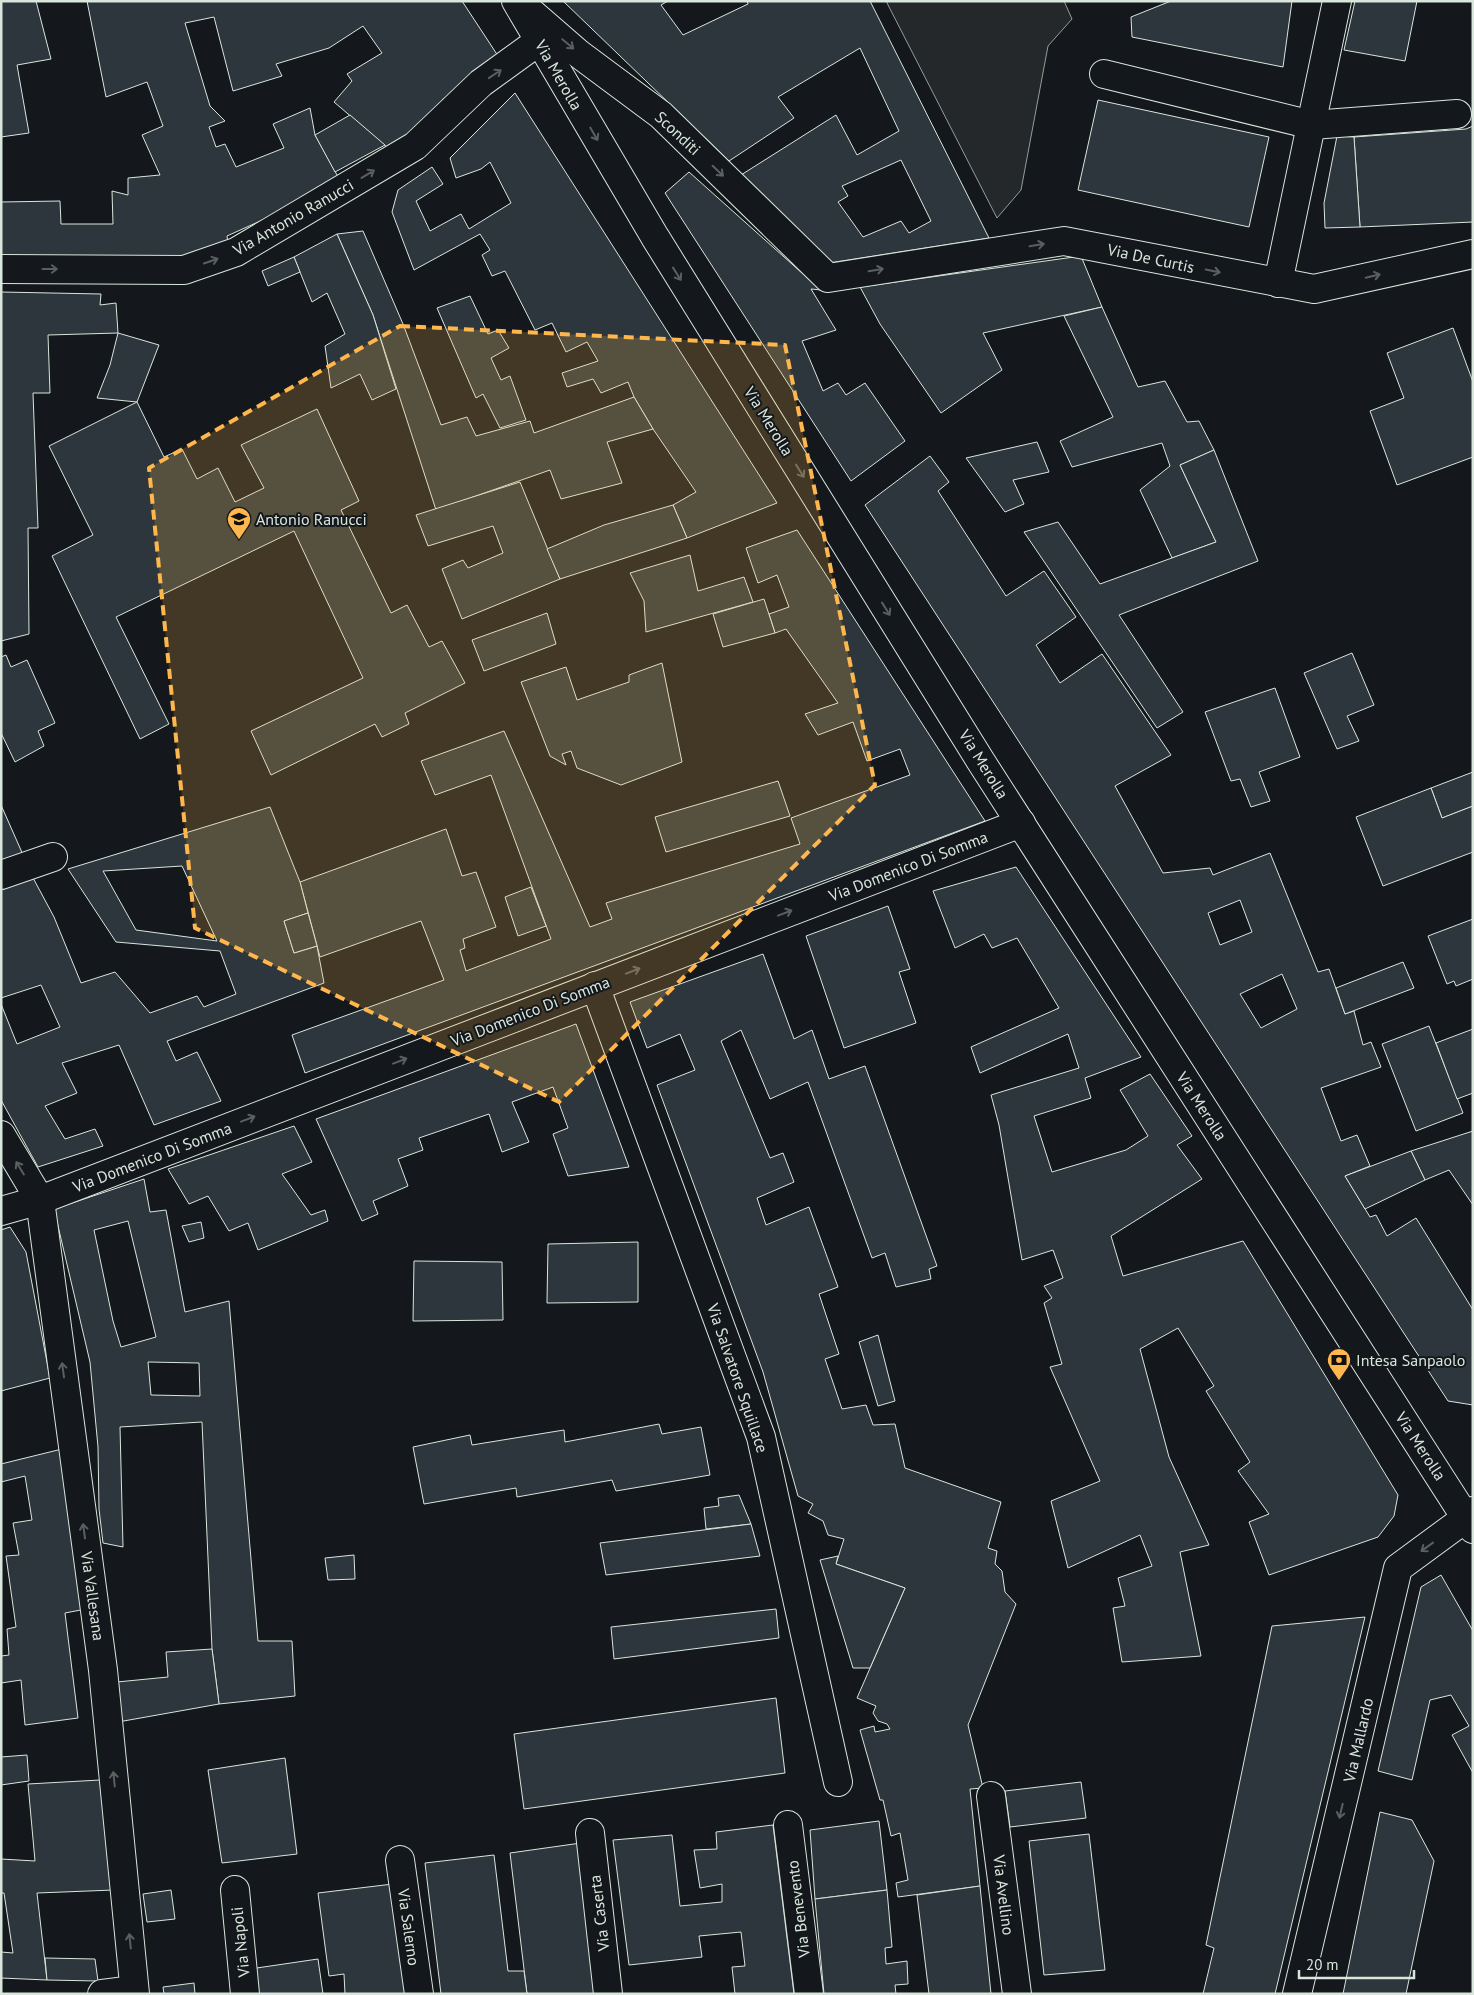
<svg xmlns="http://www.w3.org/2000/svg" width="1474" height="1995" font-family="'PT Sans',sans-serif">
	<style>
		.parking { fill: #24282b; stroke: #939e99 }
		.building { fill: #2c363c; stroke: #d8e6dc; fill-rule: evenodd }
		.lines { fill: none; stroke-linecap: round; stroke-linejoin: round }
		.minor-casing { stroke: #d8e6dc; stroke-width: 30 }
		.major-casing { stroke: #d8e6dc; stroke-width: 30 }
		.minor { stroke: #14181c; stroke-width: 28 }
		.major { stroke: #14181c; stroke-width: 28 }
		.oneway { stroke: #59605f }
		.marked { fill: #ffb74d; fill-opacity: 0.2; stroke: #ffb74d; stroke-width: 4; stroke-dasharray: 10 6; stroke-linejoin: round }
		.labels { text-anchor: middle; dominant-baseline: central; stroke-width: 4; stroke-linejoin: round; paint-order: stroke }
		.street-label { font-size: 16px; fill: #d8e6dc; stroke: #14181c }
		.poi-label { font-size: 16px; fill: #d8e6dc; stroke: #14181c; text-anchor: start }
	</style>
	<rect width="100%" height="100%" fill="#14181c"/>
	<path class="parking" d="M886,1H1064L1072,19L1048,46L1021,190L997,218Z"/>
	<g class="building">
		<path d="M1,1H36L51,59L17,65L29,133L1,137Z"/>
		<path d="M87,1H462L502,62L442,100L447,109L395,154L334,102L352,81L347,74L382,53L363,26L329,48L276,64L282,76L233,91L214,17L185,23L210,106L225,121L209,127L216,147L225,144L236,167L284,148L273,124L310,108L315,135L342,184L227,236L229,250L179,257L1,256V202L60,201L61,224H113L112,191L128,195V178L160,175L142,135L163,126L147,82L106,97Z"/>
		<path d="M563,1H668L661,5L683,35L748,4L747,1H870L989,238L829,263L741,175L836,115L857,155L899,131L860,48L778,97L794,118L729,161ZM901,160L931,221L909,233L901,221L863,237L838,202L848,196L842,186Z"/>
		<path d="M1171,1H1292L1283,67L1132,37L1131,17Z"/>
		<path d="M1355,1H1417L1405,61L1344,50Z"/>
		<path d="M515,93L777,503L687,538L673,505L696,492L653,429L634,397L628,382L601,393L593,379L567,387L562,373L598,361L587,342L566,352L552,323L535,330L505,271L492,276L482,255L490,250L480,234L414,270L392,212L398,190L432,167L443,184L416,201L430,231L461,214L469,229L511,203L490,162L481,169L456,178L450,158Z"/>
		<path d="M1098,100L1269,137L1249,227L1078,190Z"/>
		<path d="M350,115L385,145L335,172L315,135Z"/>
		<path d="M1473,126V222L1360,227L1354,137L1466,129Z"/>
		<path d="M1337,136L1354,137L1360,227L1325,228L1324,203Z"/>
		<path d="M689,172L821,290L811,289L836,330L802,341L823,391L838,383L846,395L865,383L905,441L851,481L665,193Z"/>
		<path d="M363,231L403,324L441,425L467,417L476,436L530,421L534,433L634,397L653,429L607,442L622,483L561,499L550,470L436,510L373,315L337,234Z"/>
		<path d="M337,234L373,315L396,389L372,400L360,374L331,388L325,346L345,334L327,293L312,302L294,257Z"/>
		<path d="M1081,256L1102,307L983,333L1002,370L941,413L880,324L860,287Z"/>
		<path d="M294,257L300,272L268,286L262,271Z"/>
		<path d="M1,292L101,294L100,305L116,303L118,333L48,335L50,393H33L38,528H28L29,634L1,641Z"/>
		<path d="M470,296L488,334L498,330L509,348L491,358L501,380L510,376L526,420L500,428L483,394L476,398L437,308Z"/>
		<path d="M1102,307L1138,387L1165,381L1187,422L1199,421L1214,450L1180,465L1216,542L1172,558L1140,490L1170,466L1162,443L1072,467L1060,441L1113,417L1064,316Z"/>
		<path d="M1453,328L1473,382V457L1397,485L1370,411L1404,398L1387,353Z"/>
		<path d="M118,333L159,345L137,402L97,398L110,365Z"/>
		<path d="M137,402L164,457L182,449L197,479L218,468L235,502L264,488L241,445L317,409L359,501L341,510L391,613L407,605L429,647L442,641L465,683L405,713L409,724L382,737L375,724L271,775L251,731L363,678L294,531L116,617L169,724L140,739L52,556L93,535L49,446Z"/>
		<path d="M1037,442L1049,472L1013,480L1024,504L1005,512L966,458Z"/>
		<path d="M1214,450L1258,561L1119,615L1183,712L1157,728L1024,532L1058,522L1100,584L1216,542L1180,465Z"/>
		<path d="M930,456L949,482L938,491L1006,596L1044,571L1076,617L1036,645L1060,683L1102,654L1171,755L1115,786L1163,873L1210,868L1213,875L1270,853L1318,972L1329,969L1345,1014L1354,1011L1363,1045L1371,1042L1381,1067L1321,1088L1341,1141L1357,1135L1370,1166L1345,1176L1370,1217L1376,1215L1387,1236L1416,1218L1473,1310V1405L1448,1401L865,505ZM1240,900L1252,932L1220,945L1208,913ZM1282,974L1297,1009L1261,1028L1240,994Z"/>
		<path d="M520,482L560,579L462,619L442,569L463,560L468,568L503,553L493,526L428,546L416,515Z"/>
		<path d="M673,505L687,538L560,579L547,549L604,525Z"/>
		<path d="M797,530L985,821L305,1073L292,1035L444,980L421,921L320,957L300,882L446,829L462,876L476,872L496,927L463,939L465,948L460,950L466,971L551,939L491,775L435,795L421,761L504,731L590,927L612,919L606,903L800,844L791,818L910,775L900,749L867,761L853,722L818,735L805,714L838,703L786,629L775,633L769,614L789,607L777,575L758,583L746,548Z"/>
		<path d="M690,555L698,591L744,577L753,602L646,632L644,601L630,573Z"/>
		<path d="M764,599L775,633L723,647L713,614Z"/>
		<path d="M547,613L556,644L484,671L472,640Z"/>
		<path d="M1352,653L1374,705L1347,716L1359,741L1337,749L1304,673Z"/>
		<path d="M6,655L11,667L27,660L55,723L38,731L44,746L15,762L1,733V657Z"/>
		<path d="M662,663L682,762L621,785L577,768L571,751L562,754L566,765L550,756L521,682L566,667L577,700L629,682V675Z"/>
		<path d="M1275,688L1300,757L1259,772L1270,801L1251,807L1240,779L1231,781L1205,712Z"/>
		<path d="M1473,772V806L1442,818L1431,788Z"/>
		<path d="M778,781L790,816L666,852L655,817Z"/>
		<path d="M1431,788L1442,818L1473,806V852L1383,886L1356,817Z"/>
		<path d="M1,805L24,857L1,864Z"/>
		<path d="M270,807L300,882L308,913L284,921L294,953L317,946L324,983L167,1041L176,1061L197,1052L221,1101L154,1125L119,1045L62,1063L77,1093L45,1106L65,1139L95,1129L103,1146L38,1167L1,1100V1004L17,1044L60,1027L41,985L1,998V887L32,876L54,917L81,983L115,972L150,1013L197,996L204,1007L236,994L220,951L116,942L68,869ZM182,866L217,941L136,930L103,871Z"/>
		<path d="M1016,867L1141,1057L1085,1078L1091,1098L1034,1116L1052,1172L1126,1150L1148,1136L1120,1090L1150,1074L1192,1136L1177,1145L1202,1179L1111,1236L1123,1276L1243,1241L1398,1495L1394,1516L1378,1537L1269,1575L1249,1522L1269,1514L1238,1471L1250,1462L1206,1391L1214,1386L1178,1328L1140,1349L1169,1457L1209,1545L1180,1552L1201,1656L1122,1662L1113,1608L1125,1606L1118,1578L1152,1566L1140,1535L1068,1568L1051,1501L1100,1481L1050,1367L1062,1364L1044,1303L1052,1298L1044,1286L1063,1278L1053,1250L1022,1260L999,1125L991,1095L1079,1068L1068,1034L980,1073L971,1047L1059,1008L1017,938L992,948L984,934L955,948L933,891Z"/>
		<path d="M531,887L546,926L518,936L505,897Z"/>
		<path d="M888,906L910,969L899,972L916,1023L844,1048L806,936Z"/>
		<path d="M308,913L317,946L294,953L284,921Z"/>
		<path d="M1473,919V979L1456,986L1454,981L1447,984L1428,936Z"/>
		<path d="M763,954L794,1039L812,1030L829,1079L865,1066L937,1266L929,1269L931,1279L896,1287L885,1253L872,1258L808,1082L770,1099L741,1030L721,1041L770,1158L783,1153L794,1182L757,1198L766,1225L809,1207L838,1287L819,1294L839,1354L825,1359L842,1409L866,1405L873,1425L895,1424L905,1468L1001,1502L988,1548L997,1551L995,1564L1002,1571L1005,1592L1016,1604L968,1725L983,1788L970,1789L980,1886L898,1897L896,1883L908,1880L900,1833L891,1836L883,1800H880L860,1730L874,1726L875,1732L890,1729L887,1724L878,1721L873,1713L876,1706L857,1698L905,1588L836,1564L844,1539L828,1535L823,1521L808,1513L813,1504L798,1496L763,1372L657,1085L695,1070L680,1034L647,1048L630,1002Z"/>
		<path d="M1403,962L1414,988L1345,1014L1336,988Z"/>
		<path d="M576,1024L629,1167L568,1176L553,1134L568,1128L553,1087L512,1102L529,1142L502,1152L489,1114L419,1138L423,1150L398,1159L408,1186L373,1201L378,1214L362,1221L316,1119Z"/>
		<path d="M1429,1026L1463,1113L1416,1131L1382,1044Z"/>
		<path d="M1473,1029V1093L1457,1099L1436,1043Z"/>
		<path d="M294,1126L312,1162L282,1174L311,1215L325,1210L328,1221L258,1250L248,1223L229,1231L208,1196L189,1204L168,1169Z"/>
		<path d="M1473,1131V1205L1449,1170L1425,1180L1411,1151Z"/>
		<path d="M1411,1151L1425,1180L1365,1209L1345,1176Z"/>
		<path d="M144,1179L150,1212L166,1210L185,1312L229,1301L258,1641H292L295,1696L219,1704L212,1649L202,1422L120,1427L123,1547L103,1543L99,1509L98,1447L90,1362L54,1209ZM128,1221L156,1337L121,1347L113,1321L94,1230ZM148,1362L199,1363L200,1396L151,1395Z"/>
		<path d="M201,1222L204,1238L189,1242L182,1226Z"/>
		<path d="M10,1227L26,1252L50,1378L1,1391V1230Z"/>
		<path d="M638,1242V1302L547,1303L548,1244Z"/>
		<path d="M414,1261L502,1262L503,1320L413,1321Z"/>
		<path d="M878,1335L895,1401L878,1406L859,1342Z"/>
		<path d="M659,1424L662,1434L701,1427L710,1475L616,1491L612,1480L517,1497L516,1488L424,1504L413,1447L470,1435L472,1445L564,1430L565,1442Z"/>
		<path d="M62,1449L86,1609L65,1613L78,1718L25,1725L21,1680L1,1683V1656L9,1655L7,1629L16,1627L6,1556L19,1555L13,1523L32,1520L25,1476L1,1482V1464Z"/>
		<path d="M739,1495L751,1524L706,1529L704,1508L719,1506L718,1498Z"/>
		<path d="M751,1524L760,1556L606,1575L600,1543Z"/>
		<path d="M354,1555L355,1579L328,1580L325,1558Z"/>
		<path d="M838,1556L836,1564L905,1588L870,1668H853L820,1560Z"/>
		<path d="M1441,1575L1473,1631V1773L1452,1735L1469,1726L1451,1695L1430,1700L1412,1780L1378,1771L1421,1587Z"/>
		<path d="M776,1609L779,1638L614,1659L611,1627Z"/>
		<path d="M1365,1617L1275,1994H1203L1214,1948L1206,1945L1272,1626Z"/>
		<path d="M212,1649L219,1704L118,1722L117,1682L168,1677L166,1652Z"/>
		<path d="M776,1698L785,1773L524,1809L514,1734Z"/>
		<path d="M27,1755L29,1781L1,1785V1757Z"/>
		<path d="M285,1758L297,1854L222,1863L208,1770Z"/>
		<path d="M100,1780L114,1890L37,1893L47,1980L1,1978V1952L13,1953L4,1893H1V1859L35,1861L28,1784Z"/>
		<path d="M1081,1782L1086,1818L1010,1827L1005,1791Z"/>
		<path d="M1380,1812L1412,1820L1434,1861L1406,1994H1343Z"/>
		<path d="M879,1821L887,1890L815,1899L810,1830Z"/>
		<path d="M773,1825L794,1994H735L732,1967L745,1966L741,1932L699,1936L702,1957L629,1965L613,1840L672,1835L680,1906L722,1902V1884L700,1888L694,1850L717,1849L716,1832Z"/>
		<path d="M1089,1834L1105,1970L1044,1975L1029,1841Z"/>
		<path d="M581,1843L600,1994H527L510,1853Z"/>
		<path d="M494,1855L508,1971H524L527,1994H441L425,1863Z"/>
		<path d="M393,1884L407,1994H345L344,1974L329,1976L318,1893Z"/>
		<path d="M980,1886L991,1994H929L917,1895Z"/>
		<path d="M171,1890L175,1919L147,1922L143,1894Z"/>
		<path d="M887,1890L892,1947L885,1948L886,1964L907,1961L908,1984L895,1985L896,1994H824L815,1899Z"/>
		<path d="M45,1958L95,1959L98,1981L47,1980Z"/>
		<path d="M318,1959L323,1994H252L250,1969Z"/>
		<path d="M194,1983L195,1994H164L163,1987Z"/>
	</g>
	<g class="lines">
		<g class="minor-casing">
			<g id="minor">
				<path d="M519,2L579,54L661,115L828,278L1064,241L1314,289L1473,254"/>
				<path d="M1104,74L1312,125L1457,114"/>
				<path d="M1,269L184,270L236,252L415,146L481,83L539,41"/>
				<path d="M1278,283L1337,1"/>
				<path d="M1,875L53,857"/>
				<path d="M595,986L761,1437L838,1782"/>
				<path d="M1,1135L40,1200L103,1670L135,1994"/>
				<path d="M1,1211L40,1200L1021,823"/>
				<path d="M991,1796L1017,1994"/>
				<path d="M788,1825L809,1994"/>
				<path d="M590,1833L608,1994"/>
				<path d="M400,1860L419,1994"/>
				<path d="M235,1890L245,1994"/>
				<path d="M102,1994L134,1990"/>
				<path d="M1297,1994L1398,1568L1466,1518L1473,1511"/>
			</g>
		</g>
		<g class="major-casing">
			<path id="major" d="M516,1L655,237L980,760L1473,1529"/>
		</g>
		<use href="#minor" class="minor"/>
		<use href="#major" class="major"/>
	</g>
	<defs><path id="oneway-shaft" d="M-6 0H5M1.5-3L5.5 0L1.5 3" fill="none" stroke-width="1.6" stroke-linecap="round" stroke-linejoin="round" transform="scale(1.25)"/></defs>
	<g class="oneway">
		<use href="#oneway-shaft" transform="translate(568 44) rotate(40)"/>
		<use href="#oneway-shaft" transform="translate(495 74) rotate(-34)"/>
		<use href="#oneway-shaft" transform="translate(594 134) rotate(60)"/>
		<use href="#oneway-shaft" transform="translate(718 171) rotate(44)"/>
		<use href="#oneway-shaft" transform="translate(368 174) rotate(-31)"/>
		<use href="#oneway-shaft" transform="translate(1037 245) rotate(-9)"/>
		<use href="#oneway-shaft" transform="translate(211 261) rotate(-19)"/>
		<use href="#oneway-shaft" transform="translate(50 269)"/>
		<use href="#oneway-shaft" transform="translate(876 270) rotate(-9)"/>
		<use href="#oneway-shaft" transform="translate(1213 271) rotate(12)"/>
		<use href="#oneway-shaft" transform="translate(677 274) rotate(58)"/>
		<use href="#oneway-shaft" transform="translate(1373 276) rotate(-13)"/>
		<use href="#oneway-shaft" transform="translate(800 471) rotate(58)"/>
		<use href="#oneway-shaft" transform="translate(886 609) rotate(58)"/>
		<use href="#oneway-shaft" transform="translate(785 913) rotate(-21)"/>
		<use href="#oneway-shaft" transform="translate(633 971) rotate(-21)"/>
		<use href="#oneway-shaft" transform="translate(400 1061) rotate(-21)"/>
		<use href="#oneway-shaft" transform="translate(248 1119) rotate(-21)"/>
		<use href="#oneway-shaft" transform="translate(20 1168) rotate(-121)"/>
		<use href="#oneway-shaft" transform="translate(63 1370) rotate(-98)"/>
		<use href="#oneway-shaft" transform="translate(84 1531) rotate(-98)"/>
		<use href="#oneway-shaft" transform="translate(1427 1547) rotate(144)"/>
		<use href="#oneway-shaft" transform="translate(114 1779) rotate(-96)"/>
		<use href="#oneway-shaft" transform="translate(1341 1811) rotate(103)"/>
		<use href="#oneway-shaft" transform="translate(130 1941) rotate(-96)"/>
	</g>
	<path class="marked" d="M400,326L785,345L875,785L559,1102L195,928L149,468Z"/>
	<defs>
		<g id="school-pin" transform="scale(1.25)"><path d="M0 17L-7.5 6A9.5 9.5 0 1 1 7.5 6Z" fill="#ffb74d" stroke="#14181c"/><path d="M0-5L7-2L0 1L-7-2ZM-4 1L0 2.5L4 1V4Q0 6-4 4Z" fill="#111"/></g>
		<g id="bank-pin" transform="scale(1.25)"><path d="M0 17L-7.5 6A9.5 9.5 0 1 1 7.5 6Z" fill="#ffb74d" stroke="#14181c"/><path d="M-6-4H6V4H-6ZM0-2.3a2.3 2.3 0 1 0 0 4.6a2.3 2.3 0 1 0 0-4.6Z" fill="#111"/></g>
	</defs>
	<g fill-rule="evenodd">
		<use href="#school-pin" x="239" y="519"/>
		<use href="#bank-pin" x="1339" y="1360"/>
	</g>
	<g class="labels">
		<g class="street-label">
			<text transform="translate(559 75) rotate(60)">Via Merolla</text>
			<text transform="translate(678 133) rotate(43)">Sconditi</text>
			<text transform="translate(293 217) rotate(-30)">Via Antonio Ranucci</text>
			<text transform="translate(1151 258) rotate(12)">Via De Curtis</text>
			<text transform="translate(769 421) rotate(58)">Via Merolla</text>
			<text transform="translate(984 764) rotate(58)">Via Merolla</text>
			<text transform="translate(908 866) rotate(-21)">Via Domenico Di Somma</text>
			<text transform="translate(530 1011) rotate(-21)">Via Domenico Di Somma</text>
			<text transform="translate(1202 1106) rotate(57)">Via Merolla</text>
			<text transform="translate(152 1157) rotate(-21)">Via Domenico Di Somma</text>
			<text transform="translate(738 1378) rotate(71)">Via Salvatore Squillace</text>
			<text transform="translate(1421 1446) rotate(57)">Via Merolla</text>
			<text transform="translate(93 1596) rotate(82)">Via Vallesana</text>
			<text transform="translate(1358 1740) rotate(-77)">Via Mallardo</text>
			<text transform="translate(1004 1895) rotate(83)">Via Avellino</text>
			<text transform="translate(798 1909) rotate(-97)">Via Benevento</text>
			<text transform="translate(599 1913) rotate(-97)">Via Caserta</text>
			<text transform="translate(409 1927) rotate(82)">Via Salerno</text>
			<text transform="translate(240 1942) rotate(-96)">Via Napoli</text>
		</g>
		<g class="poi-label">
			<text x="256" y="519">Antonio Ranucci</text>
			<text x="1356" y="1360">Intesa Sanpaolo</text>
		</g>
	</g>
	<rect width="1474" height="1995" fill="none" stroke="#d8e6dc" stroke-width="5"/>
	<path d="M1299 1970v8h115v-8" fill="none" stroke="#d8e6dc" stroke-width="2.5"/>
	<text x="1306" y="1970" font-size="15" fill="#d8e6dc" stroke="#14181c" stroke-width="4" paint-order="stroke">20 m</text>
</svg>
